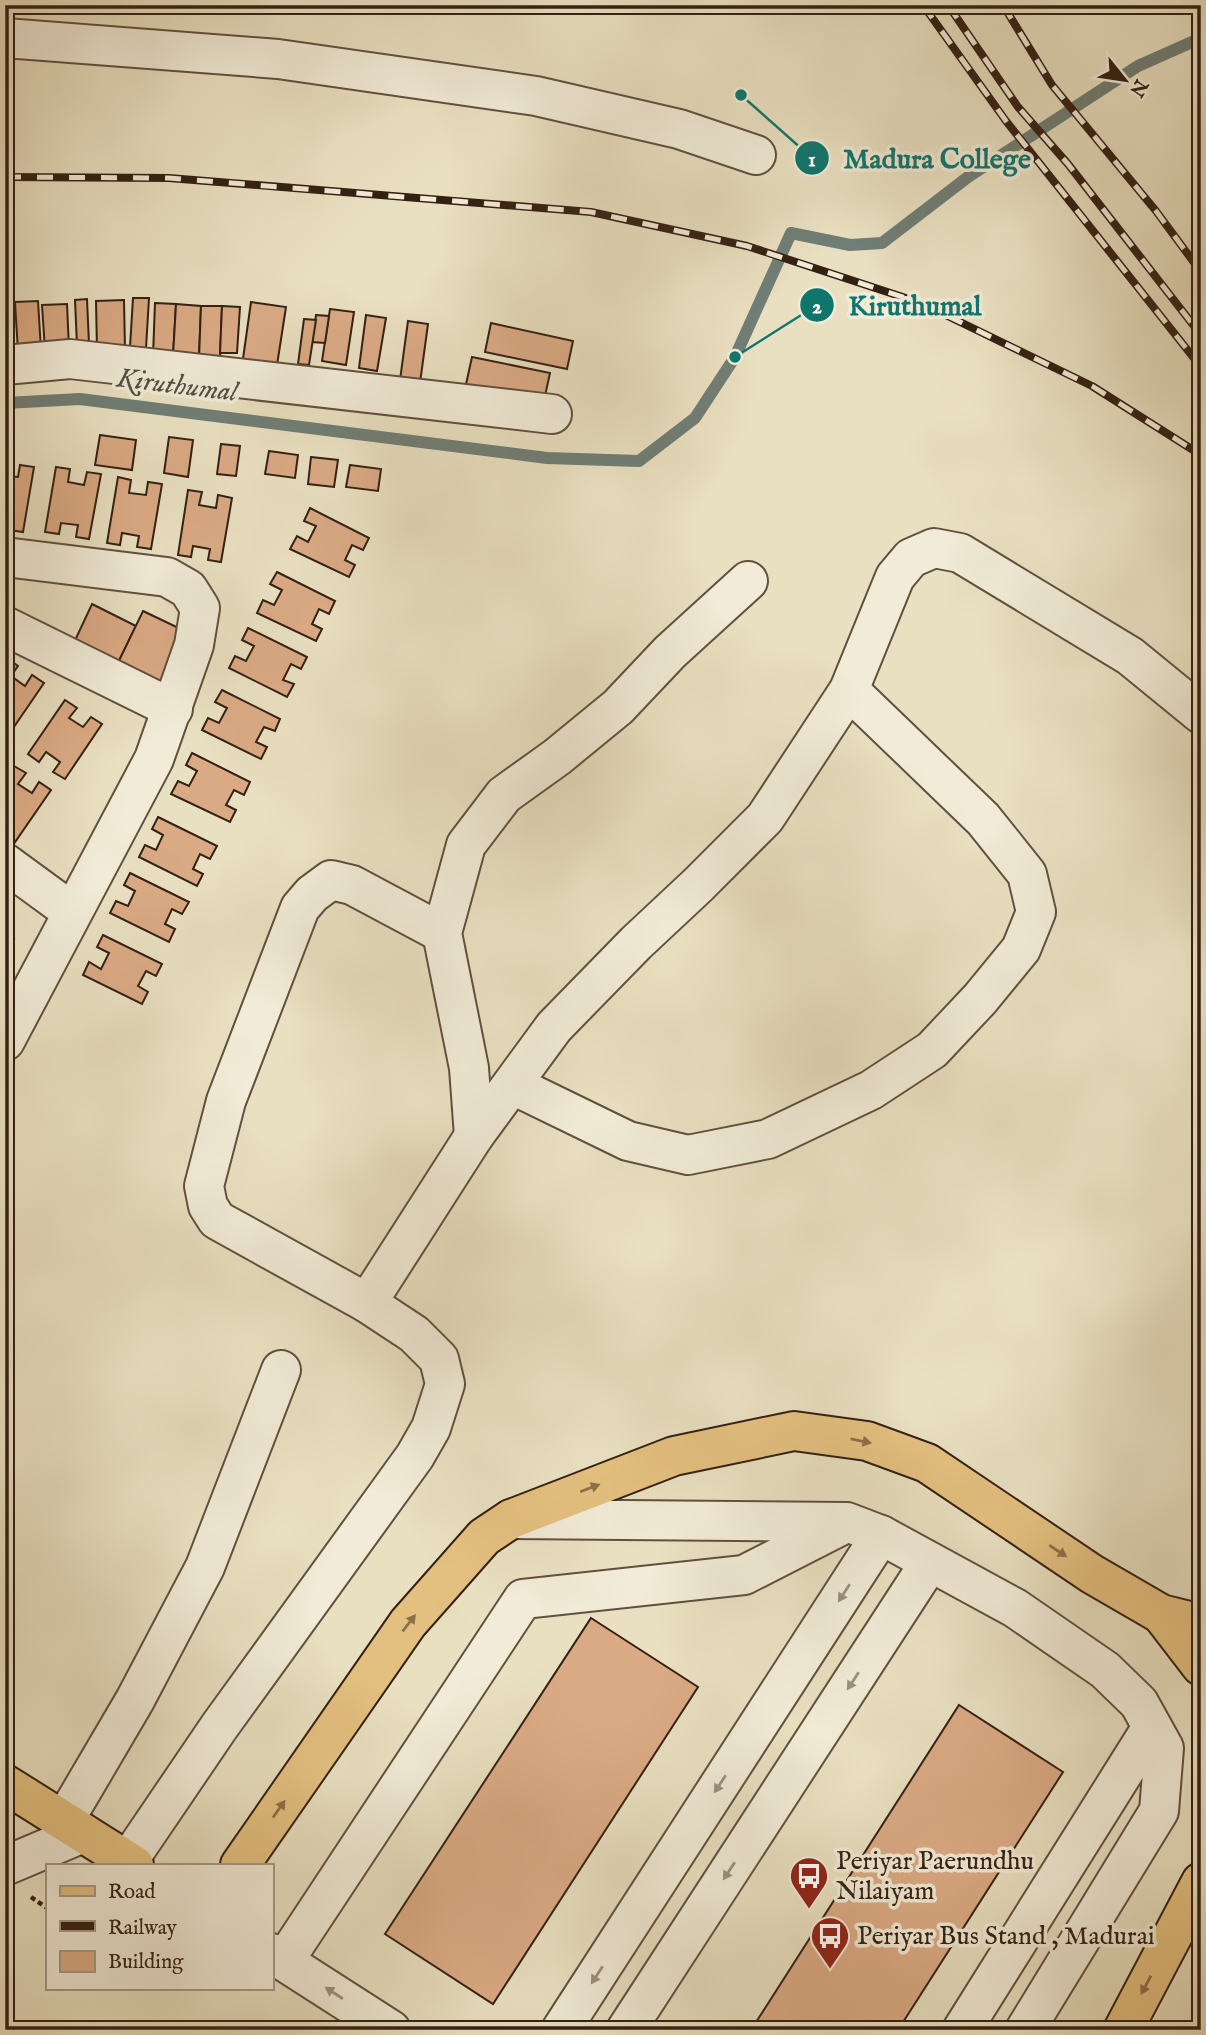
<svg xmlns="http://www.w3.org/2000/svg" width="1206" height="2035" font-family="'IM FELL English',serif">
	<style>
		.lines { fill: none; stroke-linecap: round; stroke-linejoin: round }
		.stream { stroke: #707e76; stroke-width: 12 }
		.building { fill: #daaa84; stroke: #342013; stroke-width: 2 }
		.minor-casing { stroke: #61503e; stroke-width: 42 }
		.major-casing { stroke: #342013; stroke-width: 42 }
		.path { stroke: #342013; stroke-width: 4.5; stroke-dasharray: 5 3.5; stroke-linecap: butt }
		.minor { stroke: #f1ebd7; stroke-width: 38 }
		.major { stroke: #e4c080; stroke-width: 38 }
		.rail-casing { stroke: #342013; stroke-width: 8 }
		.rail { stroke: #f1ebd7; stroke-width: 5; stroke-dasharray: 16; stroke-linecap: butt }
		.oneway { fill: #8c704a }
		.oneway2 { fill: #9c907f }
		.labels { text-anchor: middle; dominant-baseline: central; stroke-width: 7; stroke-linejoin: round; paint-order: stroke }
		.poi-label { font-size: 26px; fill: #342013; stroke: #f1ebd7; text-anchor: start }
		.water-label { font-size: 28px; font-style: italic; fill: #524f45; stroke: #f1ebd7 }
		.leader { fill: none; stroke: #0f766e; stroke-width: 2.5 }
		.callout-dot { fill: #0f766e; stroke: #f1ebd7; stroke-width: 2.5 }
		.mark-label { font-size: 21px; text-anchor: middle; font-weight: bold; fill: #fff }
		.callout-label { font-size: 28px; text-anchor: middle; font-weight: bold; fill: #0f766e; stroke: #f1ebd7; stroke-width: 7; stroke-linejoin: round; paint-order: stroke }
	</style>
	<rect width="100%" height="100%" fill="#e9e0c1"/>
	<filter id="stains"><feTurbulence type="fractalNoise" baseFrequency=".00286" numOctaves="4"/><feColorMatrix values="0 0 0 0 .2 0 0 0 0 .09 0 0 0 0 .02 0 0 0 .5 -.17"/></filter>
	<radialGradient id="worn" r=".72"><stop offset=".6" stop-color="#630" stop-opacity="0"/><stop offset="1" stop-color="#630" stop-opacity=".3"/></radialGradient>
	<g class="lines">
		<path class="stream" d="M5,403L80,399L547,458L639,461L695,418L735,357L791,233L850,245L882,243L968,177L1138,66L1201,38"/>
	</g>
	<g class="building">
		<path d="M133,298H149L146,348L130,347Z"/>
		<path d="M87,299L89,344L77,345L75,300Z"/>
		<path d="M124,300L125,349L97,350L96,301Z"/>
		<path d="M38,301L41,350L18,352L15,302Z"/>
		<path d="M251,302L286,307L275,378L241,373Z"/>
		<path d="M155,303L176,304L173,357L153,356Z"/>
		<path d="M67,304L69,348L45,350L42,305Z"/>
		<path d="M176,304L201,306L199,357L173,356Z"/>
		<path d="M201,306H222L220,359L199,358Z"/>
		<path d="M222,306L240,307L237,353H220Z"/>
		<path d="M330,309L354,312L346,365L322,361Z"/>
		<path d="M316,315L329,316L325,343L312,342Z"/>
		<path d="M366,315L386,318L377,371L359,368Z"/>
		<path d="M304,319L316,320L309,365L298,364Z"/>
		<path d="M408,321L428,324L420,383L400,380Z"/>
		<path d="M491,323L573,341L567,369L485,352Z"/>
		<path d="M472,357L550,373L543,405L465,389Z"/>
		<path d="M100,435L136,440L132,470L95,465Z"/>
		<path d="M169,437L193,440L188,477L164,473Z"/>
		<path d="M221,444L240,446L236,476L217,474Z"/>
		<path d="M269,451L298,455L295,478L265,474Z"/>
		<path d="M311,457L338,460L334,487L308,484Z"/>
		<path d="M20,465L34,467L23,532L9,530L11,518L5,517V476L18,477Z"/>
		<path d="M350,465L381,469L378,491L346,487Z"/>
		<path d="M56,467L70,469L68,482L84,485L87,472L101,474L89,539L76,537L78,525L61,523L59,534L45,532Z"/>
		<path d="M118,477L131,480L129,493L146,495L148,482L162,484L151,549L137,547L139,536L122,533L120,545L107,543Z"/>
		<path d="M188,490L202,492L199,505L216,508L218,495L232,498L221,562L208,560L210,549L193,546L191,557L178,555Z"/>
		<path d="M310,508L369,538L363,550L352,545L345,560L355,565L349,577L290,549L297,536L308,542L316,526L304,521Z"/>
		<path d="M277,572L335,601L329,614L319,609L312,624L322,629L316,641L257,613L263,600L274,605L282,590L270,584Z"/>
		<path d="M92,604L136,626L115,669L71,649Z"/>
		<path d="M143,611L187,632L158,691L115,669Z"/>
		<path d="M248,628L307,657L301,669L291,664L283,680L294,684L287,697L229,668L235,656L246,661L254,646L242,640Z"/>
		<path d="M7,658L18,666L11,676L25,686L32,675L44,683L7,737Z"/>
		<path d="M222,690L280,719L275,731L264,727L256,742L267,747L261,759L202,730L208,718L219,723L227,708L215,702Z"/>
		<path d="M65,700L77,708L69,718L83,727L91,717L102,724L65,779L53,772L60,762L46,752L39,762L28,754Z"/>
		<path d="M192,753L250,782L244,795L234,790L226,805L236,810L230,822L171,794L178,781L189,786L197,771L186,765Z"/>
		<path d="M14,766L26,773L18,784L32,793L39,782L51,790L13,845L5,839V833L9,828L5,825V778Z"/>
		<path d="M158,817L217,846L210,859L200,854L193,869L203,874L197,886L139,857L145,845L156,850L163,835L152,829Z"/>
		<path d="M130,873L189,902L182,914L172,909L165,924L175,929L169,942L110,913L116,901L128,906L135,891L124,885Z"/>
		<path d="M5,932L14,939L5,951Z"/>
		<path d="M103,935L162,964L156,976L146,971L138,986L148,992L142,1004L83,975L89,962L101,969L109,953L97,947Z"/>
		<path d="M591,1618L698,1687L493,2004L385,1934Z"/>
		<path d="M959,1705L1063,1772L898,2030H751Z"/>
	</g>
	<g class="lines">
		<g class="minor-casing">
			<g id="minor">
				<path d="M5,38L278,59L536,96L679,129L756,155"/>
				<path d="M5,365L70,359L552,414"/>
				<path d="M5,557L167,577L188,589L200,608L194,645L154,759L5,1041"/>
				<path d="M5,626L173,709"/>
				<path d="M5,863L72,912"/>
				<path d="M513,1085L628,1141L688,1155L768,1139L871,1090L932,1050L980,999L1021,949L1036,912L1027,874L983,819L849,690"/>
				<path d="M474,1136L469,1068L442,933L466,845L504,795L557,757L618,707L670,652L748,581"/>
				<path d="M367,1303L474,1136L554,1027L636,943L698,885L765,818L849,690L895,577L911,558L934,548L960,553L1130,656L1201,714"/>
				<path d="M511,1519L847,1522L881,1535L1015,1608L1105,1670L1139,1703L1164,1748L1159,1811L1025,2030"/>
				<path d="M64,1821L135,1700L205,1567L281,1370"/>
				<path d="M128,1861L219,1727L415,1456L431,1428L445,1384L439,1359L414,1334L367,1303L217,1220L208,1206L204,1186L226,1101L300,908L312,894L331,880L352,885L442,933"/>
				<path d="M5,1866L83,1833"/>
				<path d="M271,1953L391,2030"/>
				<path d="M284,1961L523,1599L744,1575L842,1525"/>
				<path d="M561,2030L881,1535"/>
				<path d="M626,2030L930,1562"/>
				<path d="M962,2030L1152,1727"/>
			</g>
		</g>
		<g class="major-casing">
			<g id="major">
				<path d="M1161,1614L1201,1666"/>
				<path d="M5,1784L134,1865"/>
				<path d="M240,1865L408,1623L484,1537L511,1519L674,1456L794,1431L867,1441L927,1463L1092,1574L1161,1614L1201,1624"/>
				<path d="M1123,2030L1201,1882"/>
			</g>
		</g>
		<path class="path" d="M31,1897L47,1908"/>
		<use href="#minor" class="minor"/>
		<use href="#major" class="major"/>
		<g class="rail-casing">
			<g id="rail">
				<path d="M923,5L1006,121L1201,367"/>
				<path d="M948,5L1018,107L1068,164L1201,335"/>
				<path d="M1003,5L1052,85L1156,211L1201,272"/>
				<path d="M5,177L169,178L591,212L747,246L921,303L1092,386L1201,455"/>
			</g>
		</g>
		<use href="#rail" class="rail"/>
	</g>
	<defs><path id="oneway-solid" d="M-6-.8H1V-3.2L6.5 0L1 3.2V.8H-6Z" transform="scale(1.75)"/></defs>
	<g class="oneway">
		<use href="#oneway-solid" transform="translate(861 1441) rotate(11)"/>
		<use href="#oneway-solid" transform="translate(590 1488) rotate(-21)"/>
		<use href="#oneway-solid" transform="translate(1058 1551) rotate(34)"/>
		<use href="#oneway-solid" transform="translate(409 1623) rotate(-52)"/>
		<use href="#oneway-solid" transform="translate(279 1809) rotate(-55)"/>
		<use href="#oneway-solid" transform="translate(1146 1985) rotate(118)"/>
	</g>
	<g class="oneway2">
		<use href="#oneway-solid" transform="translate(844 1593) rotate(123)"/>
		<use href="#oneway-solid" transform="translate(853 1681) rotate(123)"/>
		<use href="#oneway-solid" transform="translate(720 1784) rotate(123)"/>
		<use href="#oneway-solid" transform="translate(729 1871) rotate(123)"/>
		<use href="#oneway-solid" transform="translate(597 1975) rotate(123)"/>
		<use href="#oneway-solid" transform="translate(334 1993) rotate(-147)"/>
	</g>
	<defs>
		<g id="bus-pin" transform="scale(2.0125)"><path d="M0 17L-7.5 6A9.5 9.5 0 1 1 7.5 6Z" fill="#8f2418" stroke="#f1ebd7"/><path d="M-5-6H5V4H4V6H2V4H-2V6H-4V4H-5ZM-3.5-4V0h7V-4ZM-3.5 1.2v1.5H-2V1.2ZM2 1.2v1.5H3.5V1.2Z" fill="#fff"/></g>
	</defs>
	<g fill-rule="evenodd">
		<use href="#bus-pin" x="809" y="1876"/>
		<use href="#bus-pin" x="830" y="1936"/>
	</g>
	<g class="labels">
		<g class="poi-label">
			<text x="836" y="1861">Periyar Paerundhu<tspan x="836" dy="30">Nilaiyam</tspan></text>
			<text x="857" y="1936">Periyar Bus Stand , Madurai</text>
		</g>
		<g class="water-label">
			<text transform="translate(177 386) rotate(7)">Kiruthumal</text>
		</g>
	</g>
	<path class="leader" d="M741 95L812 158M735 357L817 305"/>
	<g class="callout-dot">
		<circle cx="741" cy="95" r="7"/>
		<circle cx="735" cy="357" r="7"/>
		<circle cx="812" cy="158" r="18"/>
		<circle cx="817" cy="305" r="18"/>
	</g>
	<g class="mark-label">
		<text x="812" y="166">1</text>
		<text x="817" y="313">2</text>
	</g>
	<g class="callout-label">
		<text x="937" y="168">Madura College</text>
		<text x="915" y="315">Kiruthumal</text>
	</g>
	<rect width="1206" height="2035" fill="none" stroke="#e9e0c1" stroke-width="28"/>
	<rect x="7" y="7" width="1192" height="2021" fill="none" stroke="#342013" stroke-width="3.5"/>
	<rect x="14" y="14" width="1178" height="2007" fill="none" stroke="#342013" stroke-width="2"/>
	<rect x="46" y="1864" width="228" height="126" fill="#f1ebd7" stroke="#a59a89" stroke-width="2"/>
	<rect x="60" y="1886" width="35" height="10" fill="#e4c080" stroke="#a59a89" stroke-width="2"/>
	<text x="108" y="1898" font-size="21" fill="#342013">Road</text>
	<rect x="60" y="1921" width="35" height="10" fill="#342013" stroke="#a59a89" stroke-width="2"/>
	<text x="108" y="1934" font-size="21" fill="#342013">Railway</text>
	<rect x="60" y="1951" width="35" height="21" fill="#daaa84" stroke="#a59a89" stroke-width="2"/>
	<text x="108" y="1968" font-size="21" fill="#342013">Building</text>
	<g transform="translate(1125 80) rotate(120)" stroke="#f1ebd7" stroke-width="5" paint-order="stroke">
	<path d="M0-5L12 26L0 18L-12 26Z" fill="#342013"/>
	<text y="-10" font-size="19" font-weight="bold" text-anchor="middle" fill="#342013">N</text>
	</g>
	<rect width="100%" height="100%" filter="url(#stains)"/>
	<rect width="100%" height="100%" fill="url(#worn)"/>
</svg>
